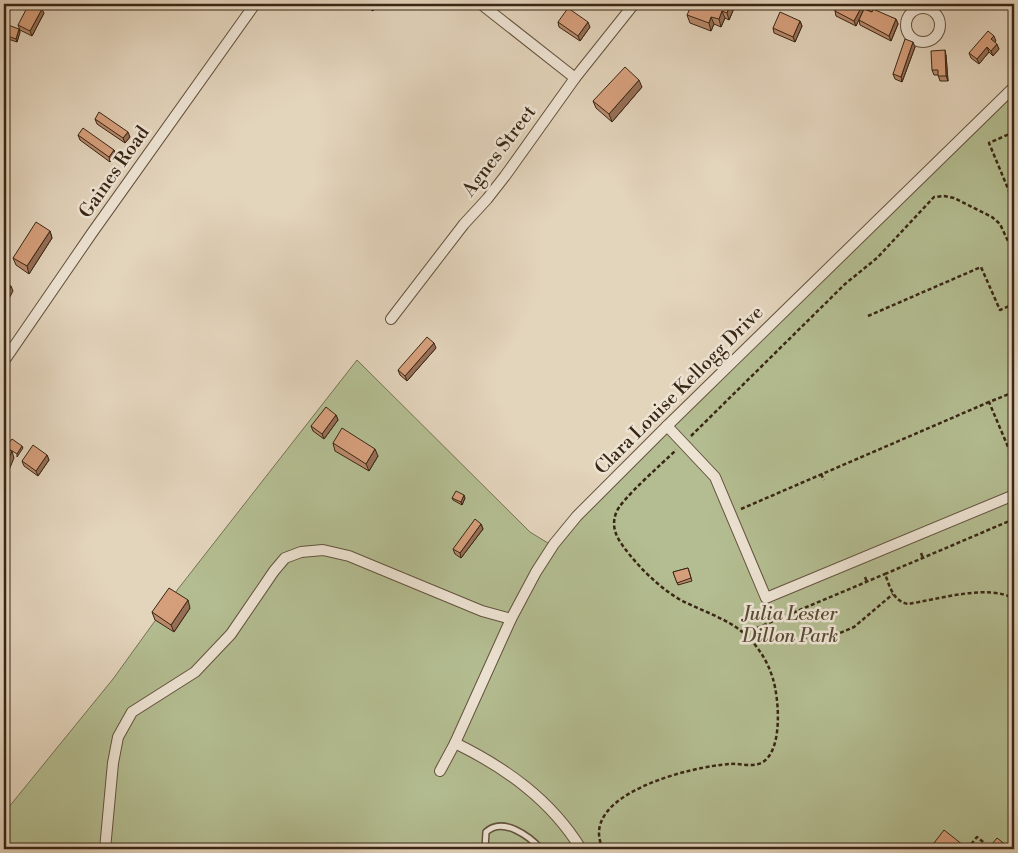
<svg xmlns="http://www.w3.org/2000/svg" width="1018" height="853" font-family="'Libre Bodoni',serif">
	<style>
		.green { fill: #b3bd91; stroke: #767252 }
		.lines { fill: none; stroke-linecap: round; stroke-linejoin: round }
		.service-casing { stroke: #64523e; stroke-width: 8 }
		.minor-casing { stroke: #64523e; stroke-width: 12 }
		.path { stroke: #392614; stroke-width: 2.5; stroke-dasharray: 4 2.5; stroke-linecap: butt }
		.service { stroke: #ede3d3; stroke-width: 5 }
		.minor { stroke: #ede3d3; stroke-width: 10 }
		.wall { fill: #b8896b; stroke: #392614 }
		.shaded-wall { fill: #966f57; stroke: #392614 }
		.building { fill: #d69f7c; stroke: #392614 }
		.labels { text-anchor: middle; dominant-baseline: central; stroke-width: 5; stroke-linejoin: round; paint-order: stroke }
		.street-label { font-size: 19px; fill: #392614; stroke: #ede3d3 }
		.park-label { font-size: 19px; font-style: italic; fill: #584c33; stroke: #ede3d3 }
	</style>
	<rect width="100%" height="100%" fill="#e3d4bc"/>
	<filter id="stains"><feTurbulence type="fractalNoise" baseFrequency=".004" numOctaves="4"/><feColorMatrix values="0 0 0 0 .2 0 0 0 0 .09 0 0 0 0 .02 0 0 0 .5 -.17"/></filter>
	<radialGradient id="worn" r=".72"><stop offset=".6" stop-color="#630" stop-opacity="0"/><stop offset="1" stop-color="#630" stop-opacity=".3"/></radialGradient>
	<path class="green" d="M1014,93V849H4V813L113,679L178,589L357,360L530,532L556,548L583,515Z"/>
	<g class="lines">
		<g class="service-casing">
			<path id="service" d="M485,849L486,832C503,816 530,837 541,849"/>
		</g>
		<g class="minor-casing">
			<g id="minor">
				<path d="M481,4L575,78"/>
				<circle cx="923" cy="25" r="17"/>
				<path d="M391,319L464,224L487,199L505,176L575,78L634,4"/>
				<path d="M4,361L92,233L255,4"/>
				<path d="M667,426L715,477L766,598L1014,495"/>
				<path d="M455,743C506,768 551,800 581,849"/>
				<path d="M440,771L455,743L511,619L536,572L554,544L577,516L667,426L1014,87"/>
				<path d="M105,849L113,763L118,737L132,712L195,672L231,634L274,571L285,558L301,552L323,550L349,556L482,611L511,619"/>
			</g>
		</g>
		<g class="path">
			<path d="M1014,132L989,143L1014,203"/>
			<path d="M868,316L981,267L1000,310L1014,304"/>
			<path d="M1014,392L989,402L1014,461"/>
			<path d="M691,436L845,284L877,258L934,197L944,196L954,198L992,217L1000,224L1014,254"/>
			<path d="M821,474L824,480"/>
			<path d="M741,509L989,402"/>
			<path d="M1014,519L885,574C890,587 893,601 908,604C935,600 990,583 1014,599"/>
			<path d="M921,553L923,558"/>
			<path d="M865,577L867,582"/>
			<path d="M745,633L885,574"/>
			<path d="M745,634L785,640L800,641L816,633H840L854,627L893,594"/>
			<path d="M603,849C576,794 693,766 730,764C741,763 753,768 763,762C783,749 779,699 773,679C767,659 756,643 740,630C721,616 699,610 679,599C659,587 643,571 629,554C619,541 610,530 616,513C621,499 663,463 676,450"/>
			<path d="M967,849L977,837L992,849"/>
		</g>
		<use href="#service" class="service"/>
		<use href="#minor" class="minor"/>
	</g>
	<g class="wall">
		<path d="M4,4H14L9,12L4,10Z"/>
		<path d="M361,4H377L373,11Z"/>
		<path d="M838,4H864L865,7L864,9L896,19L898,24L891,41L860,25L859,20V19L856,26L836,16L835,11Z"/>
		<path d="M735,6L729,20L725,18L721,27L714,24L711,31L690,23L687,15Z"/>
		<path d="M44,13L32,36L20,30L18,25Z"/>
		<path d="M800,21L802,26L795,42L774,33L773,28Z"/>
		<path d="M558,22L590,27L580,41L559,27Z"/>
		<path d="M19,29L20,32L17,42L5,38L4,35Z"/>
		<path d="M996,41L994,42L999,49L993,56L989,52L979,64L971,58L969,53Z"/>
		<path d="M915,47L902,82L895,79L893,74Z"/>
		<path d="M946,55L948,81H940L938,75H934L932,70Z"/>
		<path d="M642,87L612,122L596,108L593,101Z"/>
		<path d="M95,119L130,137L125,143L97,124Z"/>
		<path d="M78,135L114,150L115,155L110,162L80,140Z"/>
		<path d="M50,231L52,238L29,274L16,265L13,258Z"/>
		<path d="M436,348L407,381L400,375L398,370Z"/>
		<path d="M336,415L338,420L324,439L313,431L311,426Z"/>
		<path d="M333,443L378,456L369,471L335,451Z"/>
		<path d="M47,455L49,460L38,476L24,466L22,461Z"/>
		<path d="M452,498H465L462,505L453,500Z"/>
		<path d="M481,524L483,529L461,558L455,554L453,549Z"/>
		<path d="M688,568L692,581L678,585L673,572Z"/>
		<path d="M190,608L174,632L155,620L152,612Z"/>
		<path d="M934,843L968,849H936Z"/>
	</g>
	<g class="shaded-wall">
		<path d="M9,4H14L9,12L7,8Z"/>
		<path d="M371,4H377L373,11Z"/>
		<path d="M730,4H734L735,6L729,20L727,13Z"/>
		<path d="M863,4H864L865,7L856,26L854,21Z"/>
		<path d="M42,9L44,13L32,36L30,31Z"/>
		<path d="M722,11L725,18L721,27L719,19Z"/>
		<path d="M711,17L714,24L711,31L709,23Z"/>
		<path d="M896,19L898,24L891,41L889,36Z"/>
		<path d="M800,21L802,26L795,42L793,37Z"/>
		<path d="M588,22L590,27L580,41L578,36Z"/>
		<path d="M19,29L20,32L17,42L16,39Z"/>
		<path d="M994,36L996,41L993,44L991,39Z"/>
		<path d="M913,42L915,47L902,82L901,77Z"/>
		<path d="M997,44L999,49L993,56L991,51Z"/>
		<path d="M987,47L989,52L979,64L977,59Z"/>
		<path d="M945,50L946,55L948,81L946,76Z"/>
		<path d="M639,80L642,87L612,122L609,114Z"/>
		<path d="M128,132L130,137L125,143L123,138Z"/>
		<path d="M114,150L115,155L110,162L109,157Z"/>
		<path d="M50,231L52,238L29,274L27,266Z"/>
		<path d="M11,286L13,291L4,308V300Z"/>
		<path d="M434,343L436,348L407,381L405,376Z"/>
		<path d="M336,415L338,420L324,439L322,434Z"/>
		<path d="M22,446L23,448L17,457V454Z"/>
		<path d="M375,449L378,456L369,471L366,464Z"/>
		<path d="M12,451L14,458L4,482V468Z"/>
		<path d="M47,455L49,460L38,476L36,471Z"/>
		<path d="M464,495L465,498L462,505L461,502Z"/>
		<path d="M481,524L483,529L461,558L460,553Z"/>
		<path d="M188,600L190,608L174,632L171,625Z"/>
	</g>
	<g class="building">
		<path d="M4,4H9L7,8L4,6Z"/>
		<path d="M29,4H32L42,9L30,31L18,25Z"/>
		<path d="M692,4H730L727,13L722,11L719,19L711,17L709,23L687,15Z"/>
		<path d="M838,4H863L854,21L835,11Z"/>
		<path d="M568,8L588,22L578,36L558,22Z"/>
		<path d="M864,9L872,12L873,9L896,19L889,36L859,20Z"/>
		<path d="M780,12L800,21L793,37L773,28Z"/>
		<path d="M8,25L19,29L16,39L4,35Z"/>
		<path d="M988,31L994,36L991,39L997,44L991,51L987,47L977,59L969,53Z"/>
		<path d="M905,39L913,42L901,77L893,74Z"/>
		<path d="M945,50L946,76H938V70H932L931,51Z"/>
		<path d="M625,67L639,80L609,114L593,101Z"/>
		<path d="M99,112L128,132L123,138L95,119Z"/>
		<path d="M83,128L114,150L109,157L78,135Z"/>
		<path d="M36,222L50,231L27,266L13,258Z"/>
		<path d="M4,282L11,286L4,300Z"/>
		<path d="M427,337L434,343L405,376L398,370Z"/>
		<path d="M326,407L336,415L322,434L311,426Z"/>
		<path d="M342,428L375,449L366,464L333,443Z"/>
		<path d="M12,439L22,446L17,454L6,447Z"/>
		<path d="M33,445L47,455L36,471L22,461Z"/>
		<path d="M4,448L12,451L4,468Z"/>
		<path d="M456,491L464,495L461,502L452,498Z"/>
		<path d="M475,519L481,524L460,553L453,549Z"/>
		<path d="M688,568L691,578L677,583L673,572Z"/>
		<path d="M169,588L188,600L171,625L152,612Z"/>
		<path d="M944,830L968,849H942L934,843Z"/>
		<path d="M997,838L1011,849H988Z"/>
	</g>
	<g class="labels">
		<g class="street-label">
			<text transform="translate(499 151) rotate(-53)">Agnes Street</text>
			<text transform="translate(114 172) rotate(-55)">Gaines Road</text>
			<text transform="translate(679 390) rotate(-45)">Clara Louise Kellogg Drive</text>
		</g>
		<g class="park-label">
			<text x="790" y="614">Julia Lester<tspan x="790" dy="22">Dillon Park</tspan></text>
		</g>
	</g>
	<rect width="1018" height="853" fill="none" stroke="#e3d4bc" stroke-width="20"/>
	<rect x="5" y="5" width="1008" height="843" fill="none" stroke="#392614" stroke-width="2.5"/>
	<rect x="10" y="10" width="998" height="833" fill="none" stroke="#392614"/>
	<rect width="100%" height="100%" filter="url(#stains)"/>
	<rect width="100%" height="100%" fill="url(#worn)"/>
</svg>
